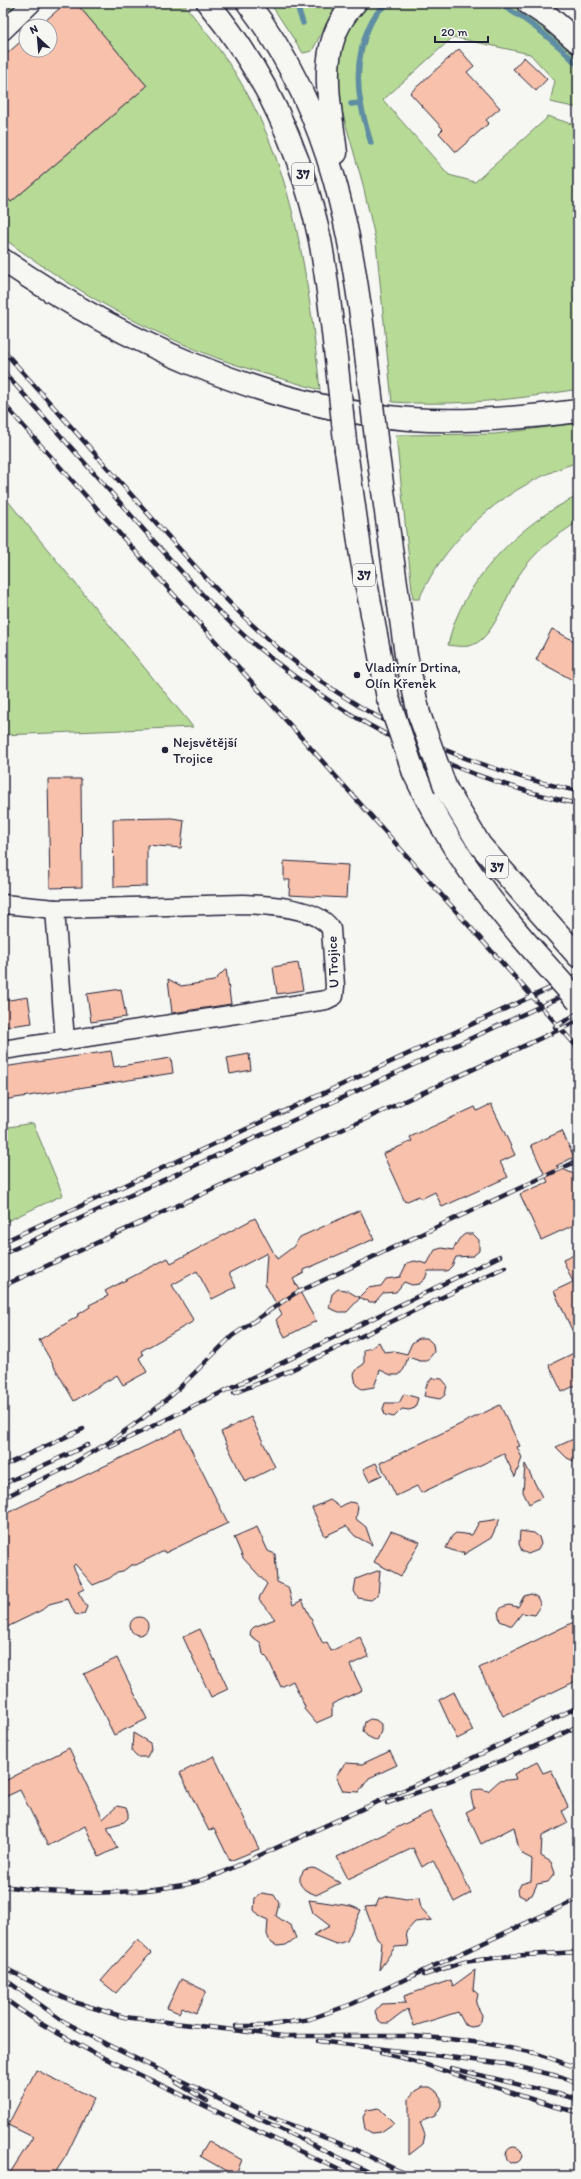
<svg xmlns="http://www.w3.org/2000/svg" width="581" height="2179" font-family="Itim,sans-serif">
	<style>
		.green { fill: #b7db96; stroke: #6c7e68 }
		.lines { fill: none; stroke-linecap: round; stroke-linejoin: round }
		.stream { stroke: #5f8da3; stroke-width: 5.5 }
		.building { fill: #f8c1ab; stroke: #22223b }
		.minor-casing { stroke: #22223b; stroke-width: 21 }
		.major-casing { stroke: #22223b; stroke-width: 25 }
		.minor { stroke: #f6f6f2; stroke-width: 18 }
		.major { stroke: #f6f6f2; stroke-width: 22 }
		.rail-casing { stroke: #22223b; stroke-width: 4.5 }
		.rail { stroke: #f6f6f2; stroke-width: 3; stroke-dasharray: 9; stroke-linecap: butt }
		.major-bridge-casing { stroke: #22223b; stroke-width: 25; stroke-linecap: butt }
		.major-bridge { stroke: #f6f6f2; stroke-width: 22 }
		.poi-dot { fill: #22223b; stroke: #f6f6f2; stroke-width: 1.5 }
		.labels { text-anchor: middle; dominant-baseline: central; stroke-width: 4; stroke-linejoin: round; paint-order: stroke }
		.shield { fill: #f6f6f2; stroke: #626272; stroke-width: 1 }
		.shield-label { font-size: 13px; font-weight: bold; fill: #22223b }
		.poi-label { font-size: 14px; fill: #22223b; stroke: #f6f6f2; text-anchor: start }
		.street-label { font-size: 14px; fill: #22223b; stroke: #f6f6f2 }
	</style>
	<rect width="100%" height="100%" fill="#f6f6f2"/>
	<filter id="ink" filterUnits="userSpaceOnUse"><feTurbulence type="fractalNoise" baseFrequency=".025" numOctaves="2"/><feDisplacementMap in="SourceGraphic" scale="8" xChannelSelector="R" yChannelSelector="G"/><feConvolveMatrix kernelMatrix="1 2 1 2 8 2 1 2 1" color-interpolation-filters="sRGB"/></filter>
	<g filter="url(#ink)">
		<g class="green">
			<path d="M3,3H23L3,23Z"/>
			<path d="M76,3H183C203,28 224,54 240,81C296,175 309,284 320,390C281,378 240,368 202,352C131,323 65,284 3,238V193L11,202L147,86Z"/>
			<path d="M270,3H337L312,51L303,53Z"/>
			<path d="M369,3H510L533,17L578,59V108L550,102L555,81L530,54L453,37L383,100L449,175L475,182L546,119L547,116L578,126V389C516,400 455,406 392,402L376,242L362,181L340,104L338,63L343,42L350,26Z"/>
			<path d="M578,423V462C509,484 449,533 419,599H413L396,435L495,434Z"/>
			<path d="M3,495L193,727L3,735Z"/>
			<path d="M578,496V522C555,536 534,552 519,575C506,594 494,641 469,646C462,647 455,646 448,645C460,583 522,521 578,496Z"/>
			<path d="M33,1123L63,1195L3,1223V1128Z"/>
		</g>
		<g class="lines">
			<g class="stream">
				<path d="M296,3L303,23"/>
				<path d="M498,3C529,20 554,40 578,65"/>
				<path d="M351,104L359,103"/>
				<path d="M371,143C360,107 352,75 365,37C370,23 375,11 389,3"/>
			</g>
		</g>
		<g class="building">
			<path d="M66,3H76L147,86L11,202L3,193V57L26,37V50H50V26H39Z"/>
			<path d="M459,49L474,66L467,72L500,108L486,120L489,123L456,152L439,133L443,129L410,93Z"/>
			<path d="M524,57L547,79L536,91L513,69Z"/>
			<path d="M552,629L578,643V683L536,660Z"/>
			<path d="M48,779H81L82,887L50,888Z"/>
			<path d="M172,818L184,820L181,848L147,845V886L114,887L113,819Z"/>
			<path d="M284,861L348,865L346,898L289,895L290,880H284Z"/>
			<path d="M298,963L303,990L277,994L273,967Z"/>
			<path d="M226,969L231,1004L172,1013L168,979L181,986L214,981Z"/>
			<path d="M121,989L126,1017L91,1022L87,994Z"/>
			<path d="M28,997L32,1023L3,1027V1001Z"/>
			<path d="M111,1051L114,1067L171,1058L173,1073L3,1100V1067Z"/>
			<path d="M249,1054L251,1070L230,1074L227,1058Z"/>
			<path d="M491,1104L515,1155L500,1162L508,1177L442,1207L435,1192L421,1199L419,1196L405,1202L383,1154L412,1141L410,1137L475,1107L477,1111Z"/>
			<path d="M562,1131L574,1157L556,1166L578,1176V1223L541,1240L520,1194L548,1182L531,1145Z"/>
			<path d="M360,1210L374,1239L304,1270V1273L293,1279L316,1321L285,1337L276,1320L282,1314L265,1284L267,1253L229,1273L236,1287L212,1299L197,1271L172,1285L194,1321L141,1351L143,1355L139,1358L147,1372L123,1385L117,1375L74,1401L39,1340L78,1316L77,1315L90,1307L89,1305L108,1296L105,1291L168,1258L171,1263L255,1218L277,1259L293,1247L300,1237Z"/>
			<path d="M465,1234H473L479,1240V1251L473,1256L456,1257L452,1266L447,1271H428L425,1279L419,1284L412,1285L404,1282L396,1292L383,1293L375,1302H370L359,1297L368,1288L381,1286L386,1279L400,1277L407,1263L415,1261L427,1264L435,1250L442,1248L453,1250L459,1239Z"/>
			<path d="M578,1253V1343L554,1291L573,1282L563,1260Z"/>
			<path d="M338,1289L346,1290L360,1298L347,1312H339L329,1308L332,1294Z"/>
			<path d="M419,1338H427L433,1344L434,1352L427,1361H420L408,1357L404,1369L399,1375H391L380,1370L374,1387L362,1389L356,1385L354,1374L358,1368L364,1364V1350L371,1348L379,1342L384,1352L394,1351L407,1354L412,1343Z"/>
			<path d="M578,1351V1384L562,1392L549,1365Z"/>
			<path d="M432,1378L442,1379L447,1385L445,1395L440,1399L424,1396L427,1384Z"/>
			<path d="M404,1394L418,1398L415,1408L409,1410L402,1409L394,1417L385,1415L383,1409L385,1403H399Z"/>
			<path d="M500,1405L520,1446L517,1447L522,1458L515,1477L504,1454L421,1493L417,1486L396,1496L380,1463Z"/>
			<path d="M251,1417L275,1467L245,1482L221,1432Z"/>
			<path d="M181,1429L228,1523L165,1553L164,1551L136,1565H131L123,1571L117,1572L110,1578L93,1585L75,1564L73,1566L84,1589L78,1592L87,1607L84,1614L80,1615L75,1614L68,1599L49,1604L42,1610L3,1629V1515Z"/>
			<path d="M578,1437V1463L567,1458L556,1447Z"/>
			<path d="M376,1463L382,1475L369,1481L363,1469Z"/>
			<path d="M525,1464L542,1497L529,1504L523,1492Z"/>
			<path d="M330,1500L340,1507L349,1502L355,1503L358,1507L356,1519L366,1527L372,1545L355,1536L346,1526L325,1536L312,1508Z"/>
			<path d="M500,1519L491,1538L463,1555L464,1552H457L446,1548L452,1536L456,1533L472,1535L479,1522Z"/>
			<path d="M257,1527L268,1551L275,1554L277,1582L288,1587L293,1605L302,1600L323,1644L327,1642L331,1651L360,1637L369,1656L350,1665L362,1690L332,1704V1716L316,1723L304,1709L305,1707L293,1681L281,1687L268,1659L263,1654L261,1643L250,1635L251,1630L254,1627L275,1619L259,1600L260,1596L267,1584L243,1558L234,1537Z"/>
			<path d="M391,1531L420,1542L401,1576L374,1562Z"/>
			<path d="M520,1531L534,1533L539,1537L541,1544L538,1550L528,1554L522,1551L519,1544Z"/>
			<path d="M380,1570L378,1595L371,1600L358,1598L354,1591L356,1579Z"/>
			<path d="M531,1594L537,1597L540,1603L539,1609L535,1615L522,1613L512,1626L500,1621L498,1612L502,1607L509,1605L518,1607L524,1596Z"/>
			<circle cx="139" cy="1626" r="9"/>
			<path d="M578,1620V1680L503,1716L479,1668Z"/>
			<path d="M200,1629L228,1689L211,1697L183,1637Z"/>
			<path d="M117,1658L147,1719L114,1735L84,1674Z"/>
			<path d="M454,1692L473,1731L457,1739L439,1700Z"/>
			<path d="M370,1719L376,1720L381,1724V1731L377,1741L367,1736L363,1731L365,1722Z"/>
			<path d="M133,1733L150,1743L151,1749L147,1757H137L132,1752Z"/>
			<path d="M69,1748L103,1819L117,1806L126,1808L128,1813V1818L124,1822L107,1827L117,1848L99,1857L85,1826L48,1846L20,1790L3,1798V1782Z"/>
			<path d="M390,1751L397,1765L369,1778L359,1792L343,1791L336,1776L345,1763L362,1764Z"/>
			<path d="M214,1756L259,1849L230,1861L214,1828L209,1831L180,1773Z"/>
			<path d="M537,1762L543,1773L551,1770L568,1807L562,1811L568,1823L542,1836L541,1856L551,1862L555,1873L548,1882L537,1884L532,1895L525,1898L519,1895L518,1890L521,1884L531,1881L532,1859L524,1855L519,1849L514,1827L481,1844L466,1812L474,1808L471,1797L473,1790L481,1789L488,1791L499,1781L516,1779L514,1774Z"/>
			<path d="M431,1811L471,1893L454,1902L433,1860L422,1867L413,1848L348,1879L337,1857Z"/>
			<path d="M312,1868L316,1869L340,1883L316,1895L305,1890L300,1884V1877L304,1870Z"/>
			<path d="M262,1893L274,1895L279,1903L276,1916L291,1926L296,1938L286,1945L277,1946L270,1942L267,1934L268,1920L259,1916L254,1910L255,1898Z"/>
			<path d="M389,1896L406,1899L419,1898L421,1908L432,1920L415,1922L406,1932L408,1946L395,1947L379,1970L382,1943L377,1939L365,1907L376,1906L379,1899Z"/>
			<path d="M309,1900L351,1906L361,1910L347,1941L336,1944L313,1935L330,1926L313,1913Z"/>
			<path d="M137,1940L151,1953L116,1993L101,1981Z"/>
			<path d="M475,1970L473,1990L478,1994L476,2004L482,2015L481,2021L477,2026L471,2027L465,2025L458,2012L414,2026L408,2009L389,2023H382L377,2019L375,2011L381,2004L406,2003L404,1996L451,1980L453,1986Z"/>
			<path d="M181,1979L206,1991L196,2013L182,2007L179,2013L167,2008Z"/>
			<path d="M36,2070L94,2098L66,2156L53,2176H8L33,2137L8,2125Z"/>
			<path d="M422,2087H430L436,2091L441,2098V2106L435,2116L420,2122L425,2135L423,2144L409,2155V2098L415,2091Z"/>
			<path d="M379,2108L394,2123L381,2132L372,2133L365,2129L363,2117L367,2110Z"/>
			<path d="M209,2141L242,2160L235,2176L200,2156Z"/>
			<circle cx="514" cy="2155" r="8"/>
		</g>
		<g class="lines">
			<g class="minor-casing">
				<g id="minor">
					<path d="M3,31L32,3"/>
					<path d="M3,904L55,909L243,904C267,905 318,907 331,929L335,986L334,996L326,1000L3,1050"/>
					<path d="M55,909L65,1041"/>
				</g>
			</g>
			<g class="major-casing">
				<g id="major">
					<path d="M208,3C265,72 302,153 320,240C328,282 332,325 337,367"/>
					<path d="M248,3C333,115 352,235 368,371"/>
					<path d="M528,3L549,17L578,42"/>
					<path d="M336,153C330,101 314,45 355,3"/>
					<path d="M3,260C122,341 265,408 410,419C465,423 523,418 578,411"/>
					<path d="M346,450L361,556L388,698"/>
					<path d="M378,455L406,655L419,714"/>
					<path d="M414,773C447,843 481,891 532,949"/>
					<path d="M446,789L480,845L578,956"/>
				</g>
			</g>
			<use href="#minor" class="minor"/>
			<use href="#major" class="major"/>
			<g class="rail-casing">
				<g id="rail">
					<path d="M3,350C50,403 97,456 144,509C190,561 236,614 290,658C374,725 473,769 578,791"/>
					<path d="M3,371C50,424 97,476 143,529C179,569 215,611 256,646C353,727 455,777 578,804"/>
					<path d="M3,403L578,1048"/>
					<path d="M555,1027L578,1013"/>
					<path d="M3,1242L578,975"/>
					<path d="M3,1254L578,989"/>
					<path d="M3,1286L578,1021"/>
					<path d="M234,1393L287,1372L505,1267"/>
					<path d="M110,1447L500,1256"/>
					<path d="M3,1466L83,1429"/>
					<path d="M67,1467L108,1443L143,1418L173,1394L232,1336L294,1294L573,1163"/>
					<path d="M3,1484L88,1445"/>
					<path d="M3,1498L72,1465"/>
					<path d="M387,1803C452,1781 516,1757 578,1726"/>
					<path d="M3,1886C62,1895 124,1895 183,1885C196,1883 209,1877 221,1873L437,1775L578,1707"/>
					<path d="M3,1967L43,1988L74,2002L124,2017L283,2036H411L450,2039L489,2044L535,2053L578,2068"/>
					<path d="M424,1975L464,1962L509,1956L578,1952"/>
					<path d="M3,1978L63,2021L106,2044L377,2176"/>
					<path d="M3,1997C31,2020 63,2036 94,2053L352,2176"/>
					<path d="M236,2026H265L310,2019L352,2004L578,1899"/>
					<path d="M318,2041L506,2064L562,2077L578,2083"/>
					<path d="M381,2053L411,2060L556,2107L578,2112"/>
					<path d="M451,2068L578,2099"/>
					<path d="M176,2082L207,2101"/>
					<path d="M260,2113L352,2148L409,2176"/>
				</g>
			</g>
			<use href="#rail" class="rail"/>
			<g class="major-bridge-casing">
				<g id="major-bridge">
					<path d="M337,367L346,450"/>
					<path d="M368,371L378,455"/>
					<path d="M388,698L414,773"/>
					<path d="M419,714L446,789"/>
					<path d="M532,949L578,1001"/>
				</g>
			</g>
			<use href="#major-bridge" class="major-bridge"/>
		</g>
	</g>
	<g class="poi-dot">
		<circle cx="357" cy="675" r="4"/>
		<circle cx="165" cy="750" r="4"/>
	</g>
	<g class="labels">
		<g class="shield">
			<rect x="292" y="163" width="22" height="22" rx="3"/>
			<rect x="353" y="564" width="22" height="22" rx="3"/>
			<rect x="486" y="856" width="22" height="22" rx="3"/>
		</g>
		<g class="shield-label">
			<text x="303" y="174">37</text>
			<text x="364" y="575">37</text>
			<text x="497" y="867">37</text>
		</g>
		<g class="poi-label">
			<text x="365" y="667">Vladimír Drtina,<tspan x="365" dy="16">Olín Křenek</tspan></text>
			<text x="173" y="742">Nejsvětější<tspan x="173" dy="16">Trojice</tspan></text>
		</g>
		<g class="street-label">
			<text transform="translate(333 962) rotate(-92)">U Trojice</text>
		</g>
	</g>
	<rect width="581" height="2179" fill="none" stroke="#f6f6f2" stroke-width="16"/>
	<rect x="8" y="8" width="565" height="2163" fill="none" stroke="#22223b" stroke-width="1.5" filter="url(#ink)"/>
	<g transform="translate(38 38) rotate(334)"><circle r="19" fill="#f6f6f2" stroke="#a1a1a9"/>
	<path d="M0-3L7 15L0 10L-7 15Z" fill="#22223b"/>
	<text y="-6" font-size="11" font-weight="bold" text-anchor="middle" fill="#22223b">N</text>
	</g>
	<path d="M435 36v6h53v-6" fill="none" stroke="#22223b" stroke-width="2"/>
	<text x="441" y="36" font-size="12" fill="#22223b" stroke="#f6f6f2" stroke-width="3" paint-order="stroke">20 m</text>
</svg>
